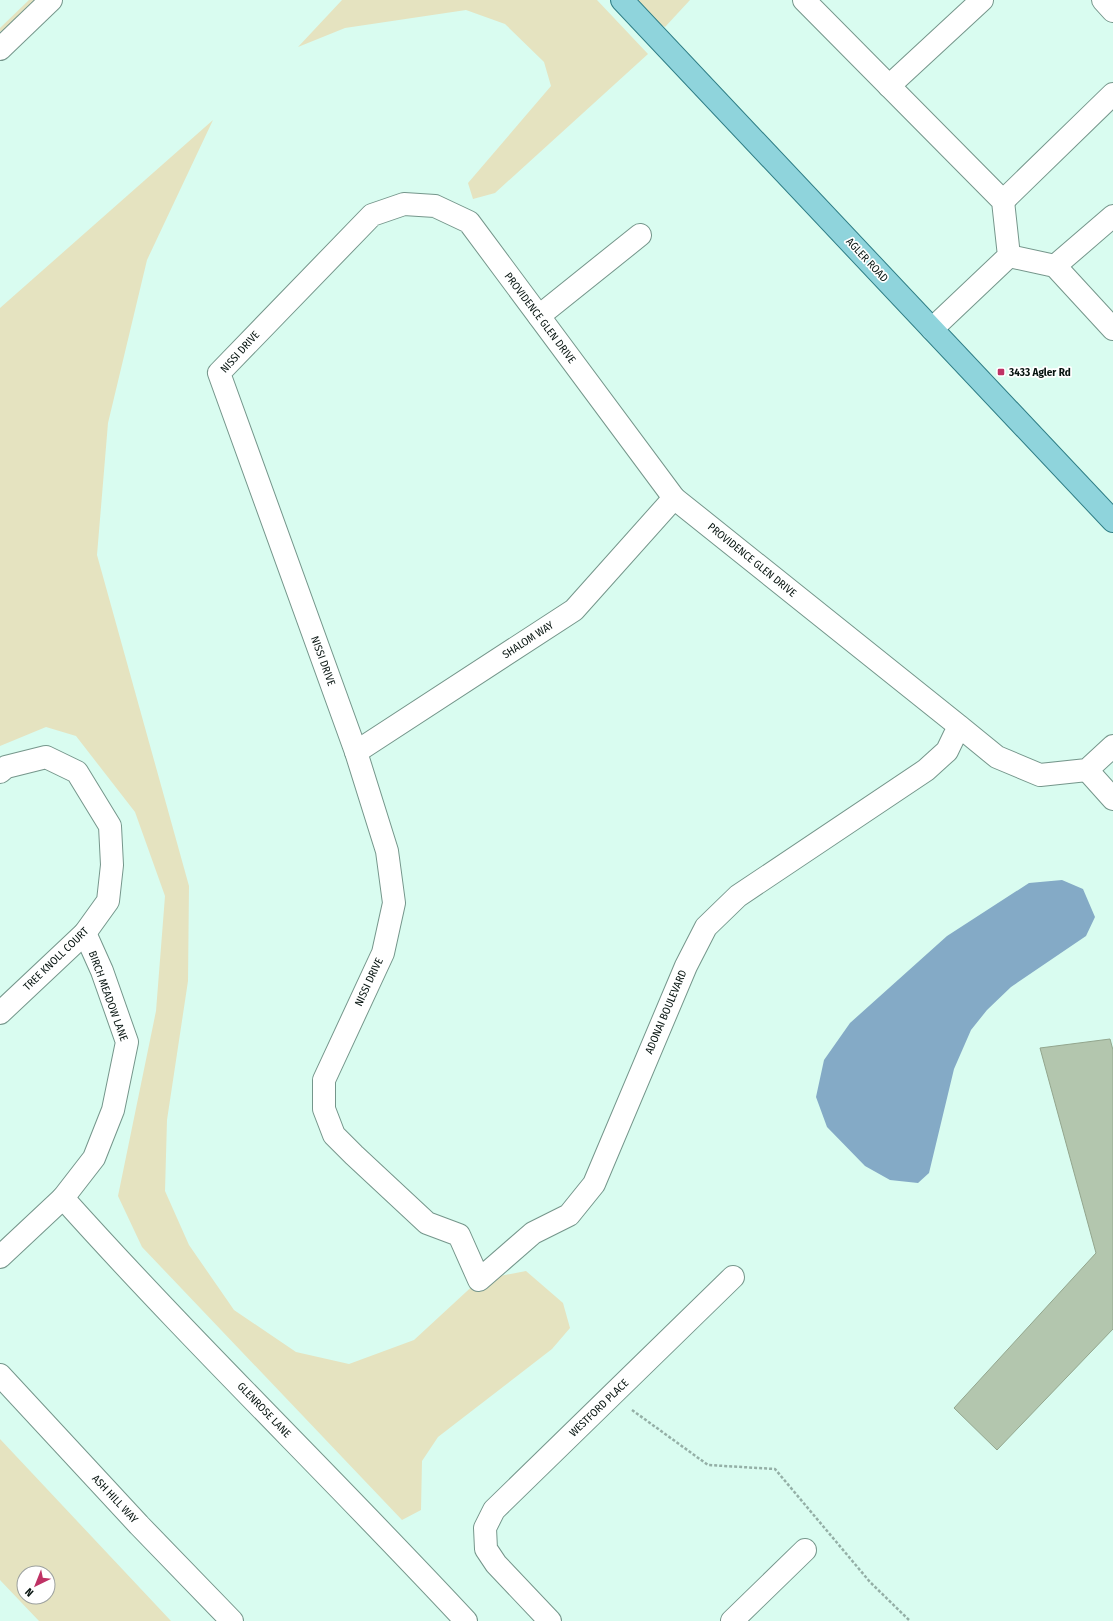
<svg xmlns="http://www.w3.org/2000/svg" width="1113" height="1621" font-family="'Fira Sans Condensed',sans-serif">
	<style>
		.green { fill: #e5e3c0; fill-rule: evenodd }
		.water { fill: #84aac6 }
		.building { fill: #b3c6ae; stroke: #93a68e }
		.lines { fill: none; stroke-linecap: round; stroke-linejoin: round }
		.minor-casing { stroke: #75968b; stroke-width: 24 }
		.major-casing { stroke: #2f7e86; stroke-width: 24 }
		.path { stroke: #94afa6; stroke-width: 2.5; stroke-dasharray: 3 2; stroke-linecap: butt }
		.minor { stroke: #fff; stroke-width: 22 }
		.major { stroke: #8fd4dc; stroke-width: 22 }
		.poi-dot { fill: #bf3265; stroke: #fff; stroke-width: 1.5 }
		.labels { text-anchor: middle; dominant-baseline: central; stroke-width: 3.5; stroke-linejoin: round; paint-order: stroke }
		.street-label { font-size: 11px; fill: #071410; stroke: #fff }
		.poi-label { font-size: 11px; font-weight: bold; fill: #071410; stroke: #fff; text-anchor: start }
	</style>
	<rect width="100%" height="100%" fill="#d9fcf0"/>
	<g class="green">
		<path d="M29,0H41L4,35L0,31V28Z"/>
		<path d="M342,0H597L648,54L495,193L473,199L468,183L551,86L544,62L505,24L466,10L345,28L298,47Z"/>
		<path d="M632,0H690L665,27L647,17Z"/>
		<path d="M213,120L147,260L108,423L97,555L189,886L188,981L167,1120L165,1191L189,1245L234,1310L296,1352L349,1364L414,1340L479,1280L526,1271L563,1303L570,1328L552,1349L438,1437L422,1461L421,1510L402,1520L142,1247L118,1196L156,1011L165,896L135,812L76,736L46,727L0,746V308Z"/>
		<path d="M0,1439L171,1621H39L0,1580ZM24,1573H48V1597H24Z"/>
	</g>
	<path class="water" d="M1062,880L1083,889L1095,917L1086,936L1011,987L987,1010L971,1030L954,1069L929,1173L918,1183L890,1180L865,1166L827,1127L816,1097L824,1060L850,1023L947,936L1029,883Z"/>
	<path class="building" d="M1110,1039L1113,1050V1329L997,1450L954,1408L1096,1253L1040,1048Z"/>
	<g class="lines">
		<g class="minor-casing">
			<g id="minor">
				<path d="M804,0L1003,201L1009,256L932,329"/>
				<path d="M1103,0L1113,11"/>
				<path d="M0,49L51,0"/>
				<path d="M889,86L982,0"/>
				<path d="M1003,201L1113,94"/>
				<path d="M1009,256L1055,266L1113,329"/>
				<path d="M1055,266L1113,216"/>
				<path d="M539,316L640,235"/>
				<path d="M959,726L947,751L926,770L738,896L706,927L686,966L594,1184L569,1215L533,1233L479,1280L459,1235L427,1223L354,1155L334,1135L324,1109V1080L383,953L394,903L387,851L356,752L219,373L372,215L404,204L435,206L469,222L674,498L959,726L997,757L1040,775L1087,770L1113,746"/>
				<path d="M356,752L574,610L674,498"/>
				<path d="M1087,770L1113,799"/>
				<path d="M0,772L6,767L46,757L77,772L110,826L112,865L108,901L85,933L0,1013"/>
				<path d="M63,1198C193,1343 333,1478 466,1621"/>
				<path d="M0,1257L63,1198L94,1158L113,1110L127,1042L102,971L85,933"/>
				<path d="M0,1375L139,1525L232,1621"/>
				<path d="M550,1621L496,1564L486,1549L485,1528L494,1510L733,1277"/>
				<path d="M732,1621L805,1550"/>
			</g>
		</g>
		<g class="major-casing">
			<path id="major" d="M622,0L1113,521"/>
		</g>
		<path class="path" d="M632,1410L708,1465L775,1469L870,1582L910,1621"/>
		<use href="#minor" class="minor"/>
		<use href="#major" class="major"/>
	</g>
	<rect class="poi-dot" x="997" y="368" width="8" height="8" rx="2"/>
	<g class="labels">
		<g class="street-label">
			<text transform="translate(867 260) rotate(47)">AGLER ROAD</text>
			<text transform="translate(540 318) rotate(53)">PROVIDENCE GLEN DRIVE</text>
			<text transform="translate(240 352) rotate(-48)">NISSI DRIVE</text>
			<text transform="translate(752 560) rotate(39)">PROVIDENCE GLEN DRIVE</text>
			<text transform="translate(528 640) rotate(-33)">SHALOM WAY</text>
			<text transform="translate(323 661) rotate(70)">NISSI DRIVE</text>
			<text transform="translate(56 959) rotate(-44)">TREE KNOLL COURT</text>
			<text transform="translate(369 982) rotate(-65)">NISSI DRIVE</text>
			<text transform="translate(108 996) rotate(70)">BIRCH MEADOW LANE</text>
			<text transform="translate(666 1012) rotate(-67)">ADONAI BOULEVARD</text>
			<text transform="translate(599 1408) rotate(-44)">WESTFORD PLACE</text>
			<text transform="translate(264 1410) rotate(46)">GLENROSE LANE</text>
			<text transform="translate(115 1499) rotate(47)">ASH HILL WAY</text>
		</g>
		<g class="poi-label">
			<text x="1009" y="372">3433 Agler Rd</text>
		</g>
	</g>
	<g transform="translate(36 1585) rotate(223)"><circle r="19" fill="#ffffff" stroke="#9ca19f"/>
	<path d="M0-3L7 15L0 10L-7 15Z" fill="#bf3265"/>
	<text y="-6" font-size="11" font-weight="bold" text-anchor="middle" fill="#071410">N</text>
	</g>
</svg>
